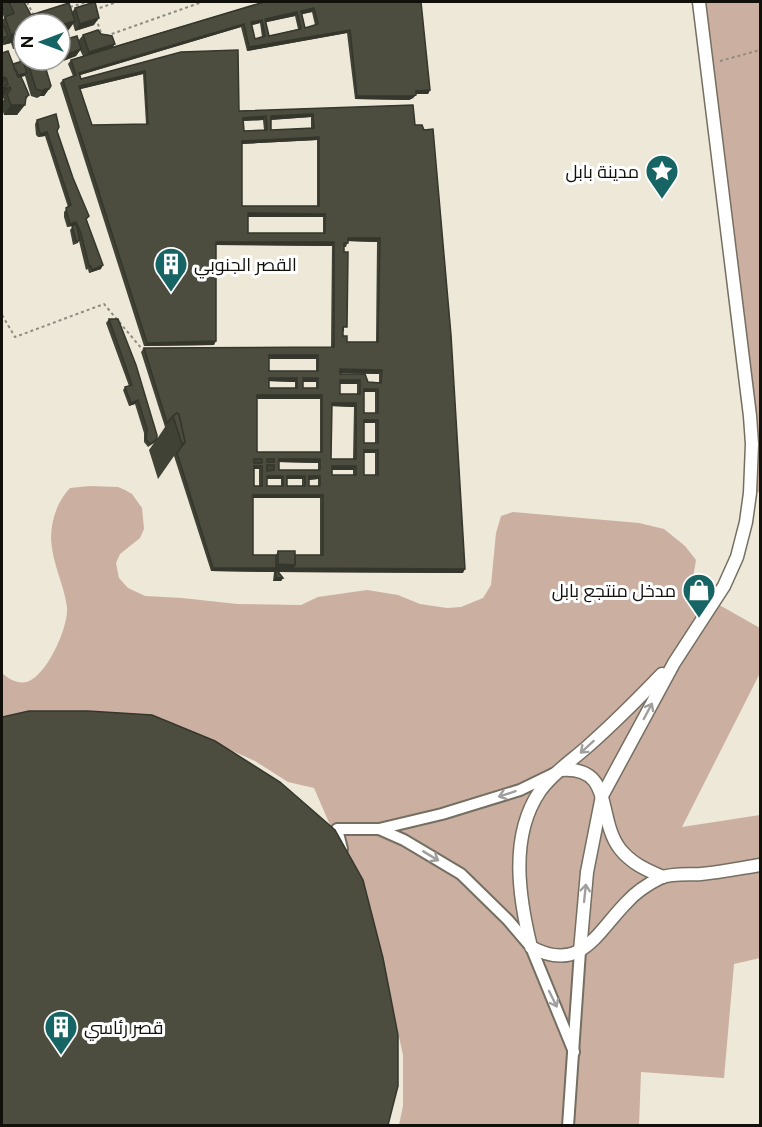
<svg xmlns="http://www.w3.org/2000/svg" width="762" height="1127" font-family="'Public Sans',Cairo,sans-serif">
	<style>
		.green { fill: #cbafa1 }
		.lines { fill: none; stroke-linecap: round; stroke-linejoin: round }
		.minor-casing { stroke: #746f61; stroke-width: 14 }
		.tertiary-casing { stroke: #746f61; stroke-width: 15 }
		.path { stroke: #8f8b80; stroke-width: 2; stroke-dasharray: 3 3; stroke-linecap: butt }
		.minor { stroke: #fff; stroke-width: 10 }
		.tertiary { stroke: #fff; stroke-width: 12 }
		.wall { fill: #414236; fill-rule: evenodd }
		.shaded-wall { fill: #35362c }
		.building { fill: #4c4d3f; stroke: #35362c; stroke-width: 1.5; fill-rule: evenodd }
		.oneway { stroke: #a09f9d }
		.labels { text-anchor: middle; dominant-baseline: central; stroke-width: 6; stroke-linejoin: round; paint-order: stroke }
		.poi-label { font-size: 18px; fill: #12100b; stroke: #fff; text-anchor: end }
	</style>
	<rect width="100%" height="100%" fill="#ede8d8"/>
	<g class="green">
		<path d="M699,2H760V492L750,493L751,471Z"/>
		<path d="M90,486L118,487L125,490L132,494L142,508L144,529L140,538L120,554L116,563L119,578L128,588L145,596L182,598L237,604L301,605L318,597L367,590L398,595L420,604L447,608L461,607L483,598L491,585L496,533L501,516L513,512L639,523L664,529L685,546L696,560L691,589L760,628V673L682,827L760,815V958L734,964L724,1078L641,1072L639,1125H399L403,1106V1055L393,1010L361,896L314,788L288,782L255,761L190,732L2,725V673C8,679 18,684 27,682C47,676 69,626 67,607C64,584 52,563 51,539C51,520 57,502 70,488Z"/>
	</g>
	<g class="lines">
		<g class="minor-casing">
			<g id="minor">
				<path d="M379,829L404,840L461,874L508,920L531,947L574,1052"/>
				<path d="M342,849L337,829H379L442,814L520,790L555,773"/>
				<path d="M568,1126L580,951"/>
			</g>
		</g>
		<g class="tertiary-casing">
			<g id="tertiary">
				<path d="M662,674C638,699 613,724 587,747C571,761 552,774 540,791C509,836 519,898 531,947C581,974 597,932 627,902C636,892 648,884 660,878C672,873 689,875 701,874C721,872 741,868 760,865"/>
				<path d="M561,770C615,766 596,818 620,849C632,864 647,870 663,877"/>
				<path d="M580,951L587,872L602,796L674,663L724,586L737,557L746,522L750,493L752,444L750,416L699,2"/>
			</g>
		</g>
		<g class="path">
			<path d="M27,2L34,16"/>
			<path d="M70,7L87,2"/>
			<path d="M94,10L117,2"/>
			<path d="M96,18L102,36"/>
			<path d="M106,36L202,2"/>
			<path d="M720,61L760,50"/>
			<path d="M2,315L15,337L104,304L142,349H145"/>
		</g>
		<use href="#minor" class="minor"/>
		<use href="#tertiary" class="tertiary"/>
	</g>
	<g class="wall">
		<path d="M2,2H24L31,15L72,12L75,8L94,25L75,31L73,24L67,32L60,34V24H24V45L13,49L11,43L3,45V43L2,44V21L4,18L2,11Z"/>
		<path d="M264,2H421L430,90L428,94H416L413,98L409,100L355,99L347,33L247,51L241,27L80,75L81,79L181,52L239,111L413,105L463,573L278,572L283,578L281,581H273L274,572L211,571L174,456L158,479L149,450L154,443L148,447L144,442V433L135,404L129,406L123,390L125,387L129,386L106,323L109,319L157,439L165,427L141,352L144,348L331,347L332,246L216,245L214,345L144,346L60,83L63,80L73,76L68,64L71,60L83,56L80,50L76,56L45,68L49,89L44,96H40L37,98L31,96L25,76L21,77L25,100L17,115H4L2,109V102L4,99L2,98V53L13,64L20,62L19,59L24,52V60H60L78,41L83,35L101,34L112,47ZM312,12L315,25L305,28L302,14ZM295,16L298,29L269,36L266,22ZM260,23L262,37L255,39L252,25ZM143,74L146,124L92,125L80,89ZM311,117V128L271,130V120ZM263,120L264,130L244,131L243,121ZM317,140V206H242V144ZM248,217H323V233H248ZM348,241L377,242L376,342H347L343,336V331H344V247H346ZM269,359H316V371H269ZM340,373L379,374V383L368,382ZM269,381L295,382V388H269ZM303,382H316V388H303ZM340,384H357V394H340ZM364,392H375V413H364ZM257,399H320V452H257ZM332,406L354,407L353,459H331ZM364,423H375V443H364ZM364,453H375V475H364ZM279,462L318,463V470H279ZM254,469H259V486H254ZM332,470H353V475H332ZM267,479H281V486H267ZM287,479H302V486H287ZM318,479V486H309V480ZM253,498H320V555H295L278,551L276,555H253Z"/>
		<path d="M37,120L57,131L87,220L101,269L89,273L88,269L86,270L79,241L78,243L73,245L70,230L73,226L67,227L64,217V212L68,207L45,136L38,137L36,135L35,124Z"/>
	</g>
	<g class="shaded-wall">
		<path d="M314,8L312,12L299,15L301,11Z"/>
		<path d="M297,12L295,16L263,23L265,19Z"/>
		<path d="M99,18L94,25L75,31L80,24Z"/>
		<path d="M262,20L260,23L249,26L251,22Z"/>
		<path d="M75,21L67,32L60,34V27L61,25Z"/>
		<path d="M244,24L241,27L77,76L79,73Z"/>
		<path d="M350,30L347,33L247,51L249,47Z"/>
		<path d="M18,32L11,43L3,45L11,35Z"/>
		<path d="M8,36L3,43L2,44V38Z"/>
		<path d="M24,37V45L13,49L20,38Z"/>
		<path d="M115,44L110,51L84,59L89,52Z"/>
		<path d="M81,49L76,56L45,68L41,62L52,60H60V57Z"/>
		<path d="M145,71L143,74L77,90L79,86Z"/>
		<path d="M27,73L24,76L15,79L18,75Z"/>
		<path d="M2,77L6,78L2,84Z"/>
		<path d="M10,87L2,97V98V92L3,89Z"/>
		<path d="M45,89H49L44,96H40L37,98Z"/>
		<path d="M430,90L428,94H413L416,91Z"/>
		<path d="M29,95L22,105H25L17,115H4L11,105Z"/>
		<path d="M416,95L413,98L409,100L355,99L357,96Z"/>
		<path d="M313,114L311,117L268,120L271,116Z"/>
		<path d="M266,116L263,120L241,121L243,118Z"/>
		<path d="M47,132L45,136L38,137L41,134Z"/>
		<path d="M319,137L317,140L239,144L242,141Z"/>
		<path d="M248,213L325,214L323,217H246Z"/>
		<path d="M76,222L74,225L67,227L70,224Z"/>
		<path d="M348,238H380L377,242L346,241Z"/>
		<path d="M216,242H334L332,246L214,245Z"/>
		<path d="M103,265L101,269L89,273L92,270Z"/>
		<path d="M216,341L214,345L144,346L147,343Z"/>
		<path d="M269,355H318L316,359H266Z"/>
		<path d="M340,369L382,370L379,374L337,373Z"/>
		<path d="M269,378H297L295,382L266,381Z"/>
		<path d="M303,378H318L316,382H300Z"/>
		<path d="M340,380H360L357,384H337Z"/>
		<path d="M364,389H378L375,392H362Z"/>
		<path d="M257,395H322L320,399H255Z"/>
		<path d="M138,400L135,404L129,406L131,403Z"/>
		<path d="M332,403H356L354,407L329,406Z"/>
		<path d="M364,420H378L375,423H362Z"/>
		<path d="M364,450H378L375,453H362Z"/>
		<path d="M279,459H320L318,463L277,462Z"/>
		<path d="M254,466H262L259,469H252Z"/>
		<path d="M332,466H356L353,470H329Z"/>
		<path d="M267,476H283L281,479H264Z"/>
		<path d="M287,476H305L302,479H284Z"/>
		<path d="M309,476H320L318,479L306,480Z"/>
		<path d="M253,495H323L320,498H251Z"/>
		<path d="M278,564L465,569L463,573L276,572V569L274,572L211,571L213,568H276Z"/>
		<path d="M276,578H283L281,581H273Z"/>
	</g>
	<g class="building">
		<path d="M9,2H24L31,15L69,3L75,21L61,25V22L55,24H24V37L20,38L18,32L11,35L5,17L14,13Z"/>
		<path d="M95,2L99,18L80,24L75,8Z"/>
		<path d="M264,2H421L430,90L416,91V95L412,96H357L350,30L249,47L244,24L79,73L81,79L181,52L238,50L239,111L413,105L415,125H422L424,130L433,129L451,335L465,569L292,568L295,565V555H323V495H253V555H276V568H213L177,453L185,442L179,415L177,413L173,416L167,423L144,348L334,347V242H216V341L147,343L63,80L76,75L71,60ZM314,8L318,24L305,28L301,11ZM297,12L301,29L269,36L265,19ZM262,20L265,36L255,39L251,22ZM145,71L148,124L92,125L79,86ZM313,114L314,128L271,130V116ZM266,116L267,130L244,131L243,118ZM319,137V206H242V141ZM248,213L325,214V233H248ZM348,238H380L378,342H347V336H343V327H347L348,252H344V243H348ZM269,355H318V371H269ZM340,369L382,370L381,383L368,382L365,374H340ZM269,378H297V388H269ZM303,378H318V388H303ZM340,380H360V394H340ZM364,389H378V413H364ZM257,395H322V452H257ZM332,403H356V459H331ZM364,420H378V443H364ZM364,450H378V475H364ZM254,459H262V463H254ZM267,459H274V462H267ZM279,459H320V470H279ZM267,465H274V470L267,471ZM254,466H262V486H254ZM332,466H356V475H332ZM267,476H283V486H267ZM287,476H305V486H287ZM309,476H320V486H309Z"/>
		<path d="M4,26L8,36L2,38V27Z"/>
		<path d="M98,30L101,34L112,36L115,44L89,52L83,35Z"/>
		<path d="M77,36L81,49L60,57V41Z"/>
		<path d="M8,51L18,77H21L23,81L29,95L26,97L25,105H11L7,94L11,89L10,87L3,89V88L8,84L6,78L2,77V53Z"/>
		<path d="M27,60H52L41,62L46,69L51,86L49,89H45L42,91L36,89Z"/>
		<path d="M23,61L27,73L18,75L16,70H15L13,64Z"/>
		<path d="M56,114L59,127L57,131L73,178L89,216L86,219L103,265L92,270L91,266H89L81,233L76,222L70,224L67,214L66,208L71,205L47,132L41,134L39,131L37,120Z"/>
		<path d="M76,224L80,240L76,241L72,226Z"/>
		<path d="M109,319H118L136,365L157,435V439L150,444L146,439L147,429L138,400L131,403L125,387L132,385Z"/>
		<path d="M177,413L179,415L185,442L182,444L173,416Z"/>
		<path d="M278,551H295V565L278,564Z"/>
		<path d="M276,569L283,578H276Z"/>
		<path d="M29,711H88L152,715L215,741L280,782L335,830L363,880L383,958L398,1035V1086L388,1125H2V717Z"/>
	</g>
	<defs><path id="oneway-shaft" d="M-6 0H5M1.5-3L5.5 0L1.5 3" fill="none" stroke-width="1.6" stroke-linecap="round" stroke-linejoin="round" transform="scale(1.5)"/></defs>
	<g class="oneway">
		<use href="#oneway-shaft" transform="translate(648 711) rotate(-62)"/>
		<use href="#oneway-shaft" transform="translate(587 747) rotate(138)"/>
		<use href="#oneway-shaft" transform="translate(507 794) rotate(162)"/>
		<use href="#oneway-shaft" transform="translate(431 856) rotate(31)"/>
		<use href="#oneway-shaft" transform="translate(585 893) rotate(-84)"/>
		<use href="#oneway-shaft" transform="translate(553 999) rotate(64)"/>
	</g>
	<defs>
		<g id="sight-pin" transform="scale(1.725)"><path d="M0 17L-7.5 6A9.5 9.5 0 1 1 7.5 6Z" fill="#166463" stroke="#fff"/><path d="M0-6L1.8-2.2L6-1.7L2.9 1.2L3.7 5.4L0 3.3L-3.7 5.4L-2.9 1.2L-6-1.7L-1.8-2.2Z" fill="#fff"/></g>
		<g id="building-pin" transform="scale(1.725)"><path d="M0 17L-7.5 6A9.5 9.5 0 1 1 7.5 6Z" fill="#166463" stroke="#fff"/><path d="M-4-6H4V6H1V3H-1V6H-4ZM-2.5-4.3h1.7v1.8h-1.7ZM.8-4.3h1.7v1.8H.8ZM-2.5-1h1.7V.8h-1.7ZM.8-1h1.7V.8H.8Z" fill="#fff"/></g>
		<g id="shop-pin" transform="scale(1.725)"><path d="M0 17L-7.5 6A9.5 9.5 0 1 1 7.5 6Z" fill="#166463" stroke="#fff"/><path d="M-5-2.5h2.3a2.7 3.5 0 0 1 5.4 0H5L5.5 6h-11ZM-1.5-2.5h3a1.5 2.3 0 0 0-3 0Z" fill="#fff"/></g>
	</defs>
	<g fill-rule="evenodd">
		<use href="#sight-pin" x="662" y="171"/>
		<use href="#building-pin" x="171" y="264"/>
		<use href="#shop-pin" x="699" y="590"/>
		<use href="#building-pin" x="61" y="1027"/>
	</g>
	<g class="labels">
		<g class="poi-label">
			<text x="639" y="171">مدينة بابل</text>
			<text x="194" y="264" text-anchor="start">القصر الجنوبي</text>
			<text x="676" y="590">مدخل منتجع بابل</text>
			<text x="84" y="1027" text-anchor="start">قصر رئاسي</text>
		</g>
	</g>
	<rect width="762" height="1127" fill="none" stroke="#12100b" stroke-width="6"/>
	<g transform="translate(42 42) rotate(270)"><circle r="28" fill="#ffffff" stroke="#a09f9d" stroke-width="1.5"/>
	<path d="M0-4.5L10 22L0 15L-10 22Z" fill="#166463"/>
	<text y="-9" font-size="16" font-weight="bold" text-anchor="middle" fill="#12100b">N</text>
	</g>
</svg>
